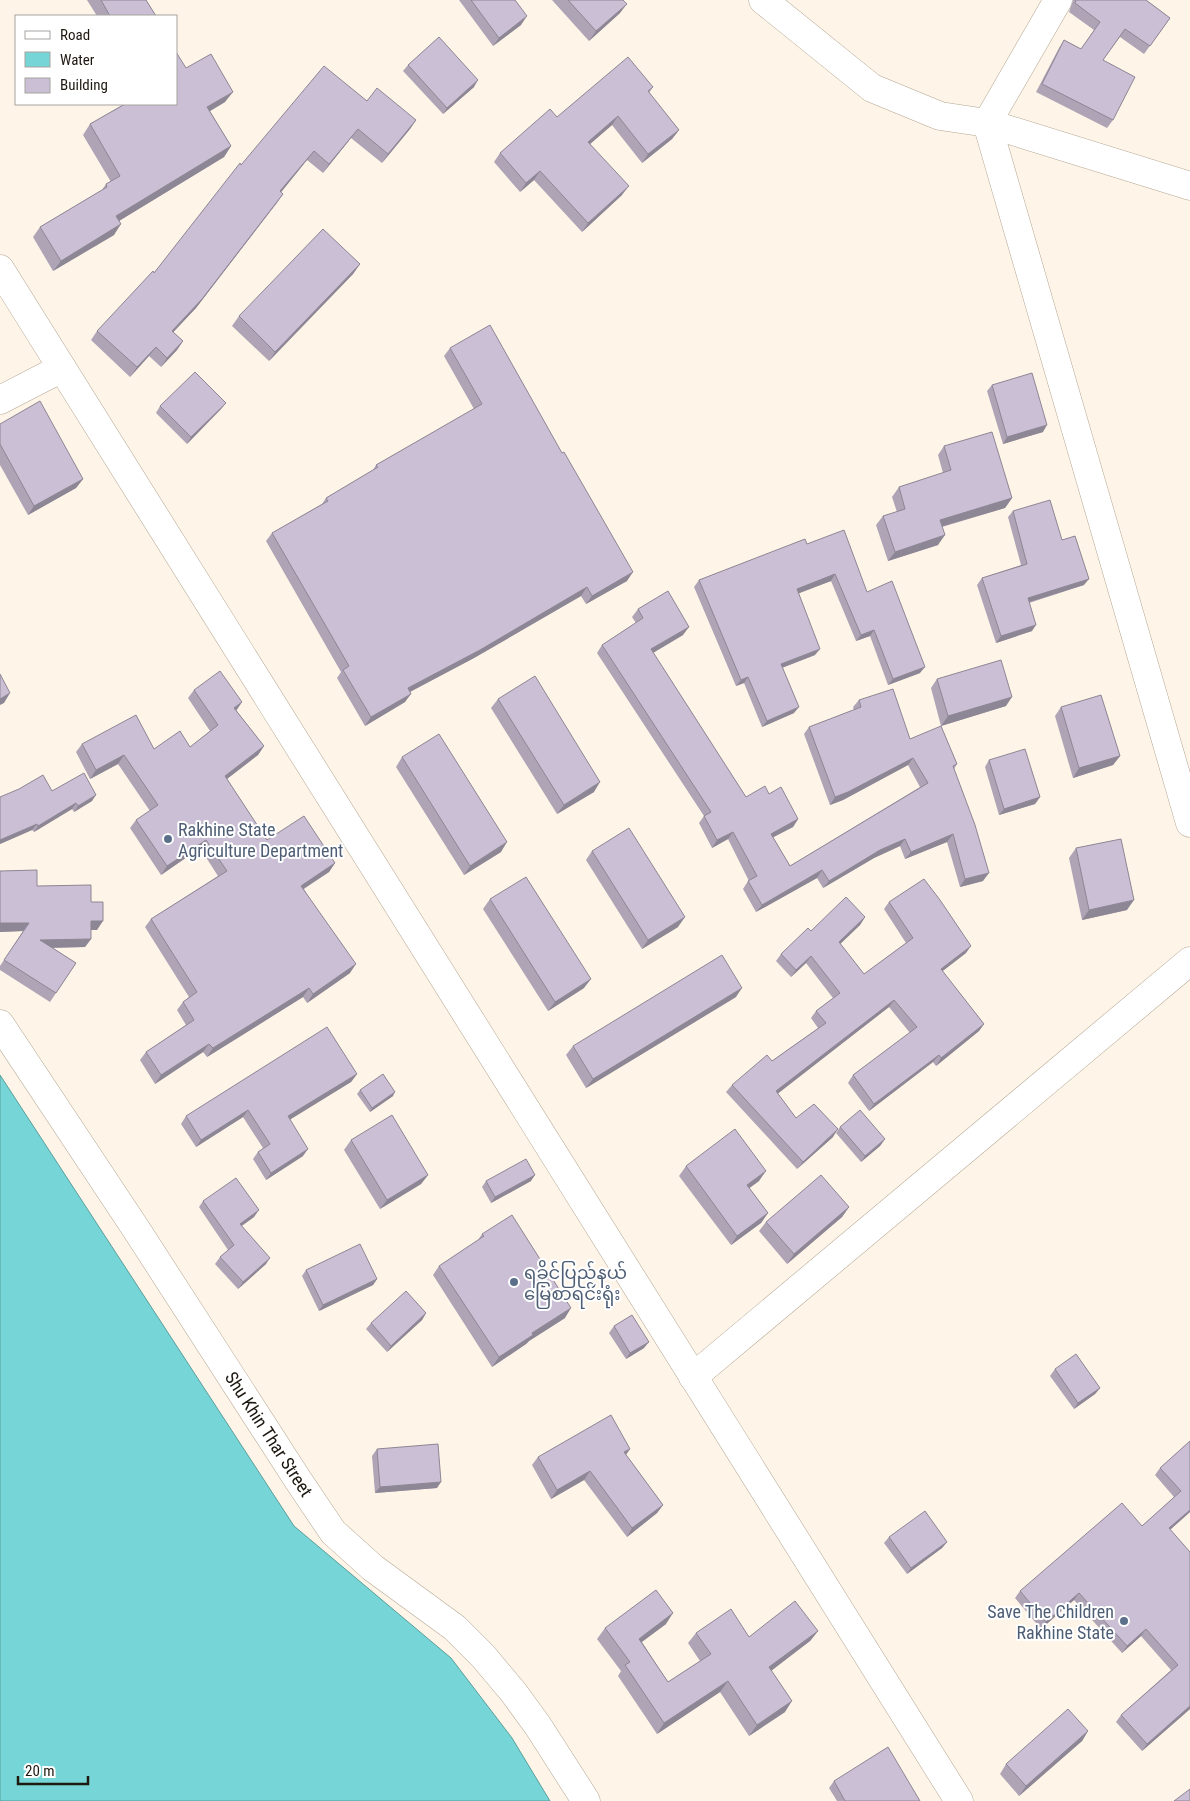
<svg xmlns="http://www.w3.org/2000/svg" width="1190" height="1801" font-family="'Roboto Condensed','Noto Sans Myanmar',sans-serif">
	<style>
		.water { fill: #76d6d7; stroke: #5b9d9b }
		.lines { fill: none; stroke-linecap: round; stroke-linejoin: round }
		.minor-casing { stroke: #b4a693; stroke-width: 29 }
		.minor { stroke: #fff; stroke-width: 28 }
		.wall { fill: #aea4b6 }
		.shaded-wall { fill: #8d8694 }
		.building { fill: #cabfd4; stroke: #8d8694 }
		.service-dot { fill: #5c6f8a; stroke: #fff; stroke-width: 2 }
		.labels { text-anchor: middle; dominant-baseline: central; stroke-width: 4; stroke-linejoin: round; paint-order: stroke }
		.service-label { font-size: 18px; fill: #4e5e75; stroke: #fff; text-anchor: start }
		.street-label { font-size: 18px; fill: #1d1810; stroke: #fff }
	</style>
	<rect width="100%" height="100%" fill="#fef5e8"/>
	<path class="water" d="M0,1075L294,1526L451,1658L512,1738L550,1801H0Z"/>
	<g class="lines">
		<g class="minor-casing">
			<g id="minor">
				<path d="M763,0L872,88L940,116L987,123L1190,823"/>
				<path d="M1058,0L987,123L1190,186"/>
				<path d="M0,269L959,1801"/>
				<path d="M0,400L62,368"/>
				<path d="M0,1024L138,1232L298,1480L333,1532L373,1568L455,1628L483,1656L514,1693L538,1726L586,1801"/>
				<path d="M693,1377L1190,961"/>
			</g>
		</g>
		<use href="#minor" class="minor"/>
	</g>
	<g class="wall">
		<path d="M87,0H146L156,16H97Z"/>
		<path d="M459,0H515L521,25L493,46Z"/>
		<path d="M552,0H623L620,13L589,41Z"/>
		<path d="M1073,0H1146L1170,18L1144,54L1120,37L1103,60L1113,120L1107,128L1036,92L1059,48L1064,40L1081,49L1094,30L1069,12Z"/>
		<path d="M408,65L474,87L443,114L403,71Z"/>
		<path d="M186,68L225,102L210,111L231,146L224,157L119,221L114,235L53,271L33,237L40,227L102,190L106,184L111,182L83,135L90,124Z"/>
		<path d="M653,87L649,93L679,130L672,139L642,163L612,125L590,144L622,195L582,232L534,180L520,192L494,162L500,153L557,117Z"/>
		<path d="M367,101L416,120L410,129L382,163L351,138L323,173L307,160L281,192L283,194L277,203L196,308L173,332L183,341L177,350L161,367L149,356L130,377L91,340L97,331L154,273L241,165Z"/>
		<path d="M360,264L353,274L269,361L232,326L239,316Z"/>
		<path d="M450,348L627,581L586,604L581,596L474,658L410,692L405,702L365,726L337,678L341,672L266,541L272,533L322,504L326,498L373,470L376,465L474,409L444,356Z"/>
		<path d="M992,385L1043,432L1003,444L987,391Z"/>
		<path d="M226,403L221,409L187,444L156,413L160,406Z"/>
		<path d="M0,424L83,479L76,488L28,515L0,465Z"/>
		<path d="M944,446L1012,498L1005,508L942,527L938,545L888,561L876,525L883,516L897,512L892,497L899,487L943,473L938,455Z"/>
		<path d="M1013,511L1062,540L1084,585L1029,603L1032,631L996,643L977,585L982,578L1021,565L1008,517Z"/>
		<path d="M807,544L867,592L920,673L888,685L870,636L856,641L831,581L798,593L815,655L782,668L794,713L762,727L744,683L736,686L694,587L699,580Z"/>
		<path d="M638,609L683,635L653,653L746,797L769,794L798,819L793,827L773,837L790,866L920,787L908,765L843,800L830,805L804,734L809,727L854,710L853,707L859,700L910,739L957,764L954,769L983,881L960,887L947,842L905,859L900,846L874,858L823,888L817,878L756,912L743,889L748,881H749L728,839L712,848L699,823L704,816L597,653L602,645L636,623L632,617Z"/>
		<path d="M937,679L1006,706L941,726L931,688Z"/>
		<path d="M194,690L242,702L236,710L264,746L258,755L227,779L267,840L335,863L329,872L304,889L350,973L307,1003L303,997L207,1057L203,1052L155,1084L140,1060L146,1052L186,1025L177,1010L183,1002L189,997L145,927L151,919L218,876L200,848L161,875L130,828L136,820L150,811L118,764L90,779L76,752L82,744L154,749L190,747L210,731L188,698Z"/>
		<path d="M498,699L594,792L557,814L491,708Z"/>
		<path d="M1061,707L1120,756L1113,765L1073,778L1055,716Z"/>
		<path d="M402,757L501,852L464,875L396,767Z"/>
		<path d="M989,760L1040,797L1035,804L999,815L985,767Z"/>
		<path d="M52,791L92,801L74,812L72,809L34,832L32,830L0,844V797Z"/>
		<path d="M1076,848L1127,910L1082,920L1069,858Z"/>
		<path d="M592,851L678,927L642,949L586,860Z"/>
		<path d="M0,871L37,886L91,902L97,930H91V939L85,947L53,948L76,963L50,1002L0,970V966L23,931L0,932Z"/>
		<path d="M490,899L584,988L548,1011L483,909Z"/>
		<path d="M889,902L966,953L942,971L984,1024L979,1031L936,1066L933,1062L869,1111L848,1083L853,1075L910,1033L889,1007L777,1093L796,1118L833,1137L797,1169L726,1092L732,1085L772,1061L818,1028L811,1018L816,1011L833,998L806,963L791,977L776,961L781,954L811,931L865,917L860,925L840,944L864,974L906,943L884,909Z"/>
		<path d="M736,997L586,1088L566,1055L573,1046Z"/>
		<path d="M357,1074L351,1082L290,1119L303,1156L266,1180L253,1159L258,1152L263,1148L243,1117L196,1147L181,1124L186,1116Z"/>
		<path d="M360,1090L393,1096L370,1112L357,1094Z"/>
		<path d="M840,1127L885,1139L880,1146L861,1162L836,1133Z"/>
		<path d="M351,1140L428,1175L421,1184L380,1209L344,1150Z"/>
		<path d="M686,1166L759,1181L749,1188L768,1213L761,1223L731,1245L679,1176Z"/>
		<path d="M486,1181H531L491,1203L482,1187Z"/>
		<path d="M203,1201L254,1217L242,1226L266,1264L238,1289L215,1264L220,1257L228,1250L199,1207Z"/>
		<path d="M849,1207L842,1217L787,1264L759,1231L766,1222Z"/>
		<path d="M482,1234L565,1318L529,1341L526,1344L492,1367L433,1275L439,1266L478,1240Z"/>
		<path d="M306,1270L377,1279L373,1285L319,1311L302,1276Z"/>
		<path d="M426,1313L422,1320L387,1352L366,1329L371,1323Z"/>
		<path d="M614,1326L644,1348L626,1359L609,1333Z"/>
		<path d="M1055,1369L1100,1388L1095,1394L1074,1409L1050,1376Z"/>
		<path d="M1190,1441V1512L1170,1530L1190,1709L1142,1751L1116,1722L1121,1715L1171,1670L1141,1636L1122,1653L1074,1600L1041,1629L1015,1598L1020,1591L1142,1526L1174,1497L1155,1475L1160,1468Z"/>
		<path d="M377,1449L437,1488L375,1493L372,1456Z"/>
		<path d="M630,1449L626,1455L663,1505L657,1513L627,1537L584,1480L551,1499L532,1465L538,1457Z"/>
		<path d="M889,1537L947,1542L942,1548L907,1574L884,1543Z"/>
		<path d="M666,1624L642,1642L668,1682L700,1661L688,1643L696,1633L749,1637L818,1631L810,1641L771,1670L785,1712L749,1736L720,1692L657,1734L618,1676L621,1671L597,1639L605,1628Z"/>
		<path d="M1088,1731L1082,1741L1019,1796L1000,1774L1006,1764Z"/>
		<path d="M834,1781L920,1801H837L829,1788Z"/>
	</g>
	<g class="shaded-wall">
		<path d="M627,4L620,13L589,41L596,31Z"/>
		<path d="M527,16L521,25L493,46L499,38Z"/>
		<path d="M478,80L474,87L443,114L447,108Z"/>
		<path d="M233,92L225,102L200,117L207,107Z"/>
		<path d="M618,116L612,125L582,151L588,142Z"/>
		<path d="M416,120L410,129L382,163L388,154Z"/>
		<path d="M358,129L351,138L323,173L329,164Z"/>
		<path d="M679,130L672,139L642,163L648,154Z"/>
		<path d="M231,146L224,157L109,227L116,216Z"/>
		<path d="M314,151L307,160L274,201L280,191Z"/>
		<path d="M540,171L534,180L520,192L526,183Z"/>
		<path d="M629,186L622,195L582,232L588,223Z"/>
		<path d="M283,194L196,308L166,340L172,331Z"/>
		<path d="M121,224L114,235L53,271L61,261Z"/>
		<path d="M360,264L353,274L269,361L275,352Z"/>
		<path d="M183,341L177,350L161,367L167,358Z"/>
		<path d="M156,347L149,356L130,377L137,367Z"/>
		<path d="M226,403L221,409L187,444L191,437Z"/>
		<path d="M1047,425L1043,432L1003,444L1007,437Z"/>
		<path d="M83,479L76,488L28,515L34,506Z"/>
		<path d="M1012,498L1005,508L933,529L940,520Z"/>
		<path d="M945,535L938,545L888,561L895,552Z"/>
		<path d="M633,572L627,581L586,604L592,596Z"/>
		<path d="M835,574L831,581L792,596L797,589Z"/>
		<path d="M1089,579L1084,585L1023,604L1028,598Z"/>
		<path d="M587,587L581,596L474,658L402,696L408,688Z"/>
		<path d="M1036,625L1032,631L996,643L1001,636Z"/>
		<path d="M689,627L683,635L646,657L651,649Z"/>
		<path d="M874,630L870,636L856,641L861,635Z"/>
		<path d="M820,649L815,655L776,670L781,664Z"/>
		<path d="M925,667L920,673L888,685L893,679Z"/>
		<path d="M748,677L744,683L736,686L741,680Z"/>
		<path d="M10,693L4,703L0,705V699Z"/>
		<path d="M411,694L405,702L365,726L371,717Z"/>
		<path d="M1012,697L1006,706L941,726L948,716Z"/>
		<path d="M242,702L236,711L234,708Z"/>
		<path d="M799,707L794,713L762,727L767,721Z"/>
		<path d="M264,746L258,755L219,785L225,776Z"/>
		<path d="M124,755L118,764L90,779L96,770Z"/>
		<path d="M1120,756L1113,765L1073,778L1079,768Z"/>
		<path d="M913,758L908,765L843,800L830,805L835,797Z"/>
		<path d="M600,782L594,792L557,814L564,805Z"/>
		<path d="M96,795L92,801L74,812L78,806Z"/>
		<path d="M1040,797L1035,804L999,815L1004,809Z"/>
		<path d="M76,803L72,809L34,832L38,826Z"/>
		<path d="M798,819L793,827L766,841L771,834Z"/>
		<path d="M37,824L32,830L0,844V840Z"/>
		<path d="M733,832L728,839L712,848L717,840Z"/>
		<path d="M953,834L947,842L905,859L911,852Z"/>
		<path d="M905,839L900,846L874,858L823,888L829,881L880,850Z"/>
		<path d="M206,840L200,848L161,875L167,866Z"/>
		<path d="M507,842L501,852L464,875L470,866Z"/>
		<path d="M335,863L329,872L295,894L301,886Z"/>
		<path d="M822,870L817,878L756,912L762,905Z"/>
		<path d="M989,873L983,881L960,887L965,879Z"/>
		<path d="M1134,900L1127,910L1082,920L1089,910Z"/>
		<path d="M685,917L678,927L642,949L648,940Z"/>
		<path d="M865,917L860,925L834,950L839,942Z"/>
		<path d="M91,921H103L97,930H85Z"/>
		<path d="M0,923H29L23,931L0,932Z"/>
		<path d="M91,939L85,947L34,948L40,940Z"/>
		<path d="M971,946L966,953L935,977L941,969Z"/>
		<path d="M811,956L806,963L791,977L796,970Z"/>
		<path d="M356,964L350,973L307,1003L313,994Z"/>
		<path d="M591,979L584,988L548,1011L555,1002Z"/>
		<path d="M309,988L303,997L207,1057L213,1048Z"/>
		<path d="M742,988L736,997L586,1088L593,1079Z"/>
		<path d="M894,1000L889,1007L771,1099L776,1091Z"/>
		<path d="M984,1024L979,1031L936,1066L941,1058Z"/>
		<path d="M209,1044L203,1052L155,1084L161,1075Z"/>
		<path d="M939,1055L933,1062L869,1111L874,1104Z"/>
		<path d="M357,1074L351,1082L283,1124L288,1116Z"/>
		<path d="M395,1092L393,1096L370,1112L372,1108Z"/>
		<path d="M248,1110L243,1117L196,1147L201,1140Z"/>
		<path d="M838,1129L833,1137L797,1169L803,1162Z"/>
		<path d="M885,1139L880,1146L861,1162L865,1156Z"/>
		<path d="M308,1149L303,1156L266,1180L271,1173Z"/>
		<path d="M766,1171L759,1181L740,1195L747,1185Z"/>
		<path d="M428,1175L421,1184L380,1209L387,1200Z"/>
		<path d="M535,1175L531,1181L491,1203L495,1197Z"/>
		<path d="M849,1207L842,1217L787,1264L794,1254Z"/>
		<path d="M259,1210L254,1217L235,1230L240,1224Z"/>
		<path d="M768,1213L761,1223L731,1245L737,1236Z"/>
		<path d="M270,1258L266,1264L238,1289L243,1282Z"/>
		<path d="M377,1279L373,1285L319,1311L323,1305Z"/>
		<path d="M571,1308L565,1318L529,1341L526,1344L492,1367L499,1357L532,1333Z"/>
		<path d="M426,1313L422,1320L387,1352L391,1346Z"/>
		<path d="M649,1342L644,1348L626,1359L630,1353Z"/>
		<path d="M1100,1388L1095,1394L1074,1409L1078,1403Z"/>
		<path d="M630,1449L624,1457V1452Z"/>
		<path d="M590,1471L584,1480L551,1499L557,1490Z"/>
		<path d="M441,1482L437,1488L375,1493L380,1487Z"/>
		<path d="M663,1505L657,1513L627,1537L632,1528Z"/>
		<path d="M1190,1510V1512L1164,1535L1169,1528Z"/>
		<path d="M947,1542L942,1548L907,1574L911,1568Z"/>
		<path d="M1079,1593L1074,1600L1041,1629L1046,1622Z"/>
		<path d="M673,1613L666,1624L632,1649L639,1639Z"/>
		<path d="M1146,1629L1141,1636L1122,1653L1127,1646Z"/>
		<path d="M818,1631L810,1641L762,1678L769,1667Z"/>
		<path d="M728,1681L720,1692L657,1734L664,1723Z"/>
		<path d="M792,1701L785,1712L749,1736L757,1725Z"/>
		<path d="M1190,1706V1709L1142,1751L1147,1744Z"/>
		<path d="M1088,1731L1082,1741L1019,1796L1026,1786Z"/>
	</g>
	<g class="building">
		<path d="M101,0H146L156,16H110Z"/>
		<path d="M471,0H515L527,16L499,38Z"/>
		<path d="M568,0H623L627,4L596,31Z"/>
		<path d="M1076,0H1146L1170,18L1150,46L1125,29L1103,60L1135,77L1113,120L1042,84L1064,40L1081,49L1100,22L1075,3Z"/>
		<path d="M439,37L478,80L447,108L408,65Z"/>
		<path d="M176,52L186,68L211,54L233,92L207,107L231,146L116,216L121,224L61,261L40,227L107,187L106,184L120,176L90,124L125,104H176Z"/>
		<path d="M628,57L653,87L648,91L679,130L648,154L618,116L588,142L629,186L588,223L540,171L526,183L500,153L550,109L557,117Z"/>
		<path d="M324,66L367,101L377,88L416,120L388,154L358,129L329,164L314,151L280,191L283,194L202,299L172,331L183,341L167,358L156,347L137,367L97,331L153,271L154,273L240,163L241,165Z"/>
		<path d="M323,229L360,264L275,352L239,316Z"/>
		<path d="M490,325L562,453L564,452L633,572L592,596L587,587L480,650L408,688L411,694L371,717L343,670L349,666L272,533L328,501L326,498L378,467L376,465L482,404L450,348Z"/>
		<path d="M195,372L226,403L191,437L160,406Z"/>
		<path d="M1032,373L1047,425L1007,437L992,385Z"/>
		<path d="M40,401L83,479L34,506L0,444V424Z"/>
		<path d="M992,432L1012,498L940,520L945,535L895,552L883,516L905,509L899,487L951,470L944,446Z"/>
		<path d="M1050,500L1062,540L1075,536L1089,579L1028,598L1036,625L1001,636L982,578L1027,564L1013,511Z"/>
		<path d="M844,530L867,592L892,581L925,667L893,679L874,630L861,635L835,574L797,589L820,649L781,664L799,707L767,721L748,677L741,680L699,580L805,539L807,544Z"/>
		<path d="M668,591L689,627L651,649L746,797L765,786L769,794L781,787L798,819L771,834L790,866L928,783L913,758L848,792L835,797L809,727L861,707L859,700L893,689L910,739L941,726L957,764L953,766L975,825L989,873L965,879L953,834L911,852L905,839L880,850L829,881L822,870L762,905L748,881L757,876L733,832L717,840L704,816L711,812L602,645L643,618L638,609Z"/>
		<path d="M1001,660L1012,697L948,716L937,679Z"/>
		<path d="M220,671L242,702L234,708L264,746L225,776L267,840L304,816L335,863L301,886L356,964L313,994L309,988L213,1048L209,1044L161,1075L146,1052L194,1020L183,1002L197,992L151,919L227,871L206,840L167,866L136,820L158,805L124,755L96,770L82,744L136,715L154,749L180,731L190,747L218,725L194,690Z"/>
		<path d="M0,674L10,693L0,699Z"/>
		<path d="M535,676L600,782L564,805L498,699Z"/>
		<path d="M1101,695L1120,756L1079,768L1061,707Z"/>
		<path d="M439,734L507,842L470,866L402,757Z"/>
		<path d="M1025,749L1040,797L1004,809L989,760Z"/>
		<path d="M84,773L96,795L78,806L76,803L38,826L37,824L0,840V797L19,789L43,775L52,791Z"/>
		<path d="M629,828L685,917L648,940L592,851Z"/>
		<path d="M1121,839L1134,900L1089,910L1076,848Z"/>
		<path d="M37,870V886L91,885V902H103V921H91V939L40,940L76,963L56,993L4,960L29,923H0V871Z"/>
		<path d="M526,877L591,979L555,1002L490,899Z"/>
		<path d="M924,879L940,900L971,946L941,969L984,1024L941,1058L939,1055L874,1104L853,1075L917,1027L894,1000L776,1091L796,1118L814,1104L838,1129L803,1162L732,1085L767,1055L772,1061L826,1023L816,1011L840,993L811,956L796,970L781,954L808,928L811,931L846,897L865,917L839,942L864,974L913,938L889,902Z"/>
		<path d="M722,955L742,988L593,1079L573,1046Z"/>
		<path d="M327,1027L357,1074L288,1116L308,1149L271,1173L258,1152L270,1144L248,1110L201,1140L186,1116Z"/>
		<path d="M383,1074L395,1092L372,1108L360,1090Z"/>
		<path d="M860,1110L885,1139L865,1156L840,1127Z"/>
		<path d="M392,1115L428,1175L387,1200L351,1140Z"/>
		<path d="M735,1129L766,1171L747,1185L768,1213L737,1236L686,1166Z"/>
		<path d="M526,1159L535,1175L495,1197L486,1181Z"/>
		<path d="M821,1175L849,1207L794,1254L766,1222Z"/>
		<path d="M236,1178L259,1210L240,1224L270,1258L243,1282L220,1257L234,1245L203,1201Z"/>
		<path d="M512,1215L571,1308L532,1333L533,1335L499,1357L439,1266L484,1236L482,1234Z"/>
		<path d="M360,1244L377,1279L323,1305L306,1270Z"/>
		<path d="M406,1291L426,1313L391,1346L371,1323Z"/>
		<path d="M632,1315L649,1342L630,1353L614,1326Z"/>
		<path d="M1076,1354L1100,1388L1078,1403L1055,1369Z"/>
		<path d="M611,1415L630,1449L624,1452L663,1505L632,1528L590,1471L557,1490L538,1457Z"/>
		<path d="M1190,1441V1510L1169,1528L1190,1552V1706L1147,1744L1121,1715L1178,1665L1146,1629L1127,1646L1079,1593L1046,1622L1020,1591L1122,1503L1142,1526L1181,1491L1160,1468Z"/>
		<path d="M438,1444L441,1482L380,1487L377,1449Z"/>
		<path d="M925,1511L947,1542L911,1568L889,1537Z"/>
		<path d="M656,1590L673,1613L639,1639L668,1682L711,1654L696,1633L731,1609L749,1637L795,1601L818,1631L769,1667L792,1701L757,1725L728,1681L664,1723L625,1665L630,1662L605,1628Z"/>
		<path d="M1068,1709L1088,1731L1026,1786L1006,1764Z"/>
		<path d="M888,1747L920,1801H845L834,1781Z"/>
		<path d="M1190,1789V1801H1174Z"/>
	</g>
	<g class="service-dot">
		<circle cx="168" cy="839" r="5"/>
		<circle cx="514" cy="1282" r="5"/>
		<circle cx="1124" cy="1621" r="5"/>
	</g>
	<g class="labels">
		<g class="service-label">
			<text x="178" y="829">Rakhine State<tspan x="178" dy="21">Agriculture Department</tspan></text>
			<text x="524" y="1272">ရခိုင်ပြည်နယ်<tspan x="524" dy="21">မြေစာရင်းရုံး</tspan></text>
			<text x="1114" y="1611" text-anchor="end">Save The Children<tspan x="1114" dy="21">Rakhine State</tspan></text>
		</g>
		<g class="street-label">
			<text transform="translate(269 1434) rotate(57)">Shu Khin Thar Street</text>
		</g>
	</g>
	<rect x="15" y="15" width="162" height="90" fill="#ffffff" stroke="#a5a39f"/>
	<rect x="25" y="31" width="25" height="8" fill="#ffffff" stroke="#a5a39f"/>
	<text x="60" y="40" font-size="15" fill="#1d1810">Road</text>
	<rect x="25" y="52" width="25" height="15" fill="#76d6d7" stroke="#a5a39f"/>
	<text x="60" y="65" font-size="15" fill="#1d1810">Water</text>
	<rect x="25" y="78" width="25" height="15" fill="#cabfd4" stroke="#a5a39f"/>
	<text x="60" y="90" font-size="15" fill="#1d1810">Building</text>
	<path d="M18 1776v8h70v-8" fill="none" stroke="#1d1810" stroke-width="2.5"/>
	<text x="25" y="1776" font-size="15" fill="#1d1810" stroke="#ffffff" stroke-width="4" paint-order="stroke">20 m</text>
</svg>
